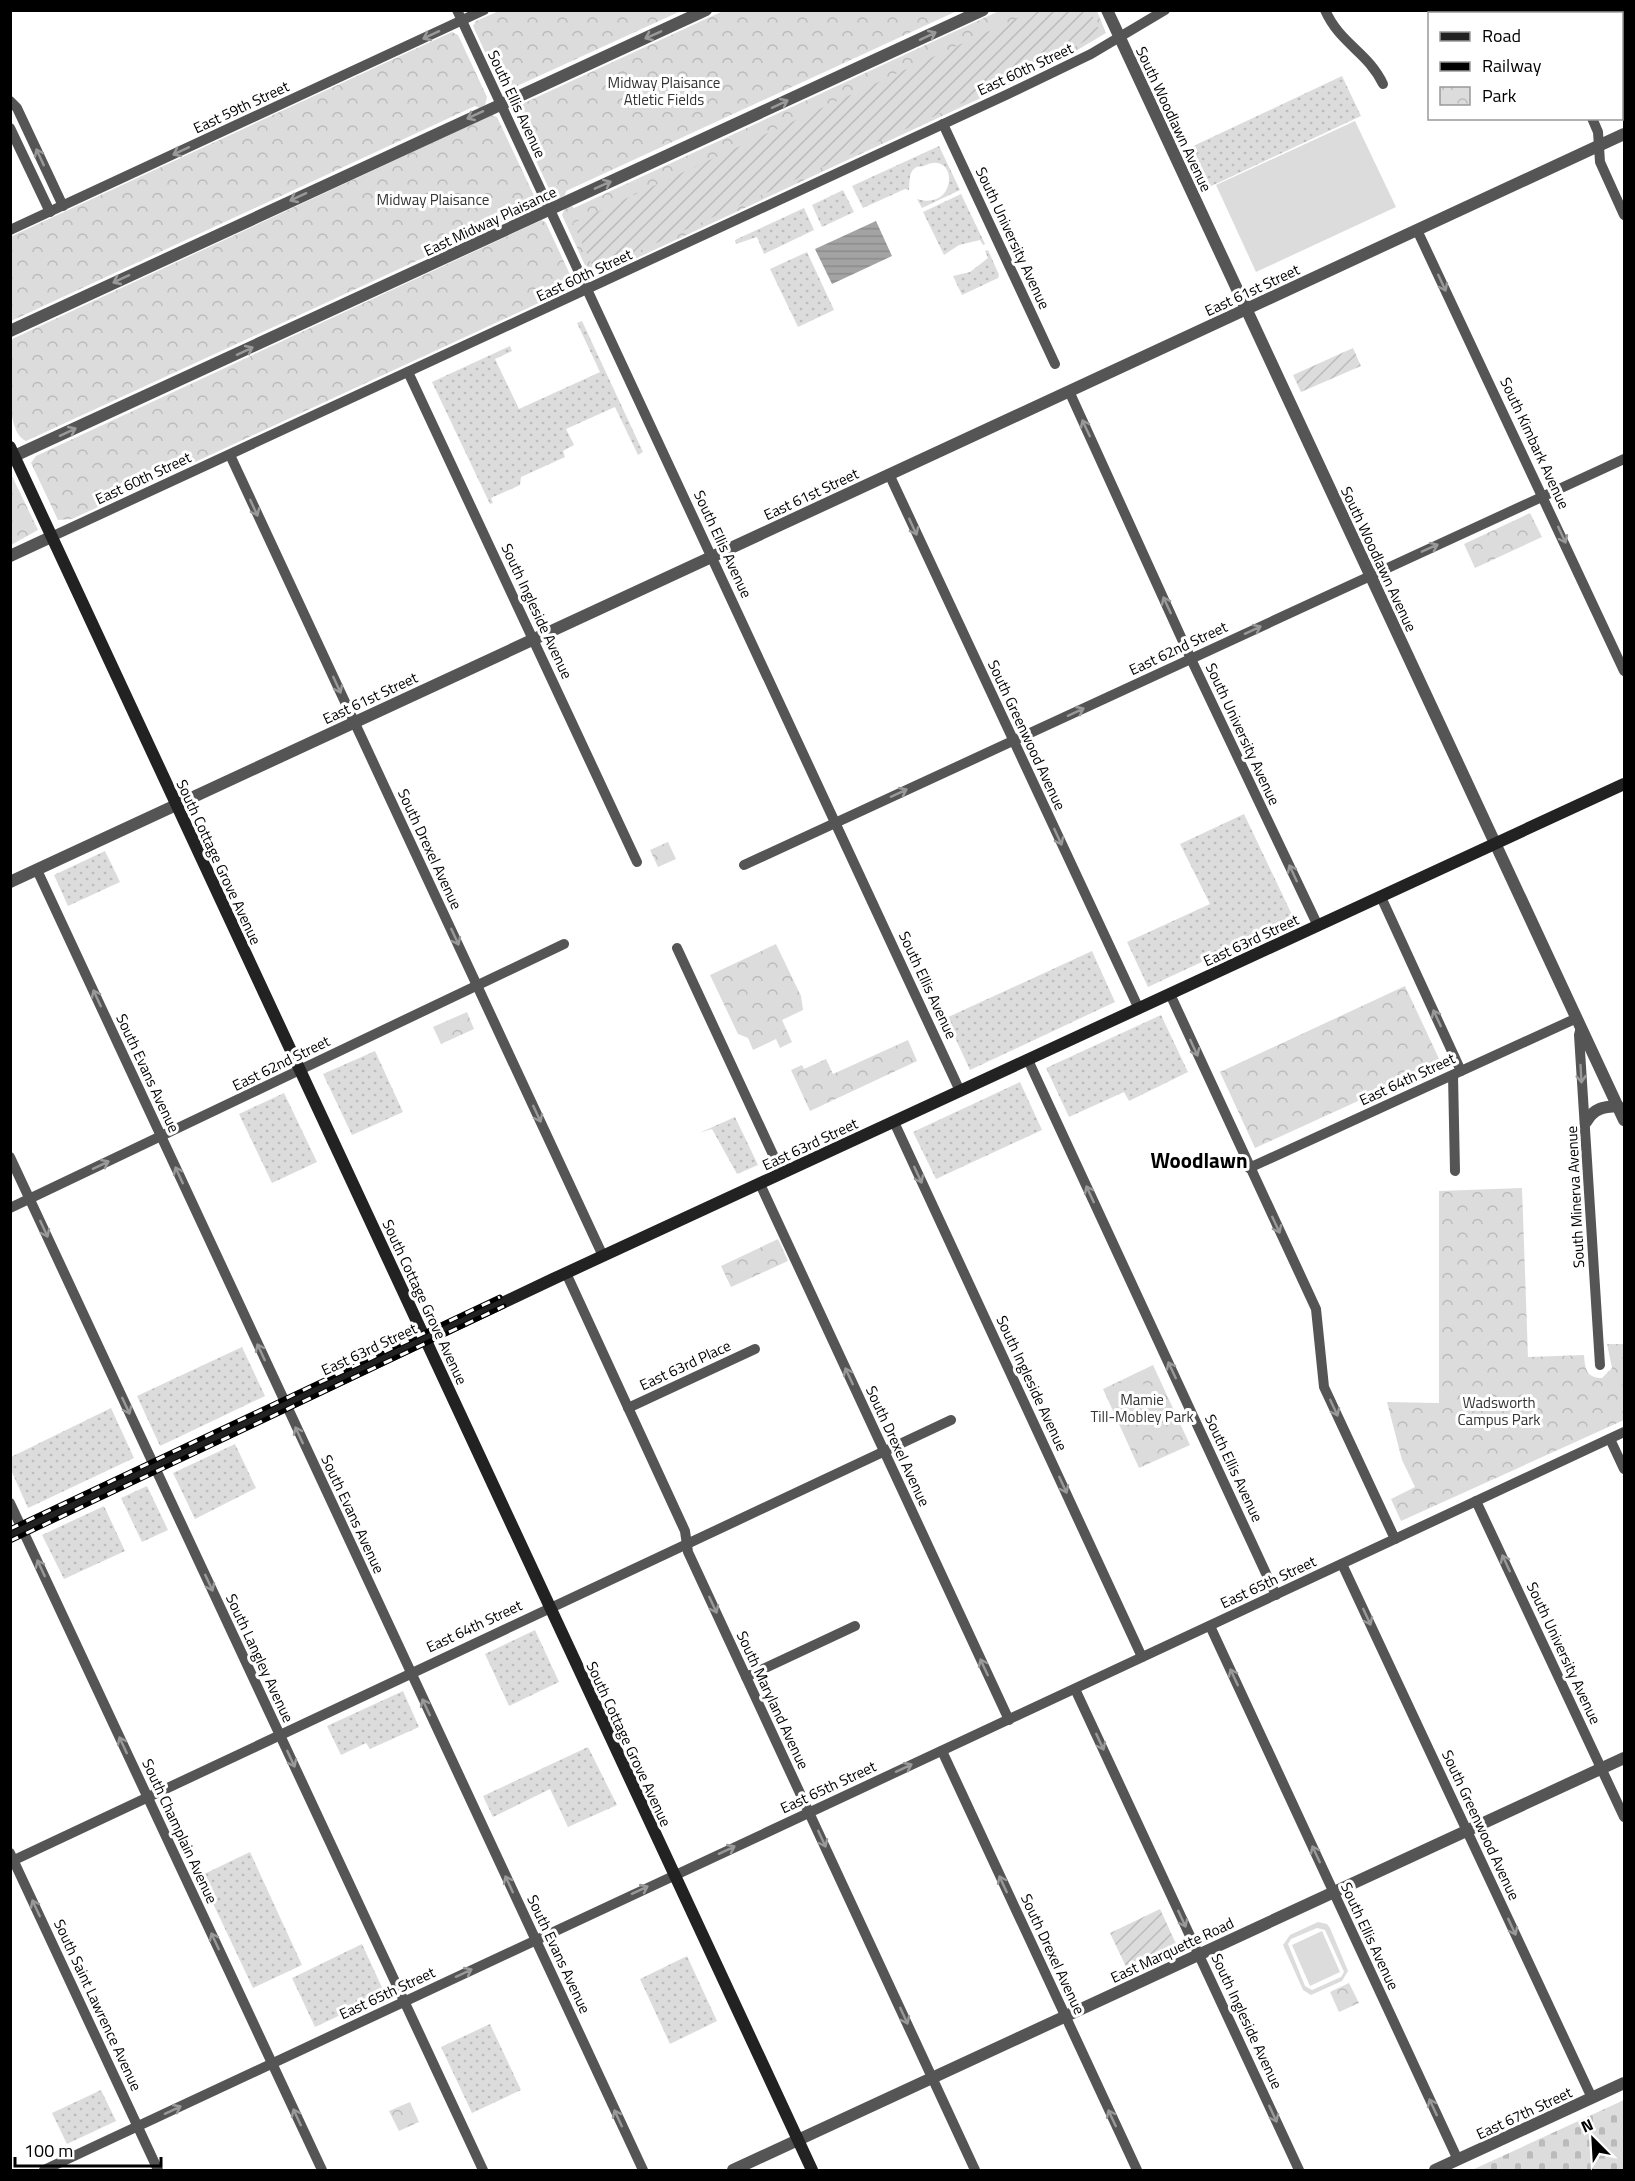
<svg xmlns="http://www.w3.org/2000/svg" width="1635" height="2181" font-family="'Titillium Web',sans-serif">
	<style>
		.grass { fill: url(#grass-dots) }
		.cemetery { fill: url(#cemetery-stones) }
		.park { fill: url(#park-crowns) }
		.garden { fill: url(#garden-furrows) }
		.pitch { fill: #dcdcdc; fill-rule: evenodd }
		.water { fill: url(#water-rules) }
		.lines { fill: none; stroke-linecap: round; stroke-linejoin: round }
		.minor { stroke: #555; stroke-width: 10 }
		.tertiary { stroke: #555; stroke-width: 12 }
		.secondary { stroke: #222; stroke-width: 12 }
		.rail-casing { stroke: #000; stroke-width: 5 }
		.rail { stroke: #fff; stroke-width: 3; stroke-dasharray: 9; stroke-linecap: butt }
		.oneway { stroke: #999 }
		.labels { text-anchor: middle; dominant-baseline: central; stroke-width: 6; stroke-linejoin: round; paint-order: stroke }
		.street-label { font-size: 15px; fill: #000; stroke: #fff }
		.park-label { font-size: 15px; fill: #333; stroke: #fff }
		.district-label { font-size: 21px; font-weight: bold; fill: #000; stroke: #fff }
	</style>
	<defs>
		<pattern id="grass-dots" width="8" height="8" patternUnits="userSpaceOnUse" patternTransform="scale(1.5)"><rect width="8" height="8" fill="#dcdcdc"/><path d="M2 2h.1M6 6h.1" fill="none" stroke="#bbb" stroke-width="1.8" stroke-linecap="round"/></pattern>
		<pattern id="cemetery-stones" width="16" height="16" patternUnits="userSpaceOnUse" patternTransform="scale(1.5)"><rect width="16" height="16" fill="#dcdcdc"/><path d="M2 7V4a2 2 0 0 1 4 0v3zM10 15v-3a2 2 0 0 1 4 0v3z" fill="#bbb"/></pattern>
		<pattern id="park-crowns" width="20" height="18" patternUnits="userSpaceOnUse" patternTransform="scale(1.5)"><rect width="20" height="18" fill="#dcdcdc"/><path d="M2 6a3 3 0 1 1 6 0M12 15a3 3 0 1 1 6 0" fill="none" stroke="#bbb"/></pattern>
		<pattern id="garden-furrows" width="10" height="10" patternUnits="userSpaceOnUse" patternTransform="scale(1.5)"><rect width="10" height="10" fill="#dcdcdc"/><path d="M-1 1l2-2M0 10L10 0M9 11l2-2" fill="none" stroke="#bbb"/></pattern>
		<pattern id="water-rules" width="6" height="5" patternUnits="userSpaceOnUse" patternTransform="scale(1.5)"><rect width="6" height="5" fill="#a3a3a3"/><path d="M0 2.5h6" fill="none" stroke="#8b8b8b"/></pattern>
	</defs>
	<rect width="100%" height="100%" fill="#fff"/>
	<g class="grass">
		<path d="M1342,76L1361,116L1207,188L1189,148Z"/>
		<path d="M939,146L960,190L922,208L917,199C959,212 958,148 924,166C921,167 917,166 915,168C908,173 910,183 909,190L905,189L863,208L852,186Z"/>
		<path d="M843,190L854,212L822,227L812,205Z"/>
		<path d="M961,194L985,244L983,245L980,240L959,245L944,255L923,212Z"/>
		<path d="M804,208L814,230L764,254L757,237L736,244L735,240Z"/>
		<path d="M988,250L999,275L998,278L962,295L953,276L970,272L988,258L985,251Z"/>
		<path d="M807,252L834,310L798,327L770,269Z"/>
		<path d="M582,321L643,452L638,455L615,407L566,429L574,445L563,451L565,457L521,477L520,485L491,498L493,503L490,504L432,382L510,346L512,351L495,359L519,409L600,372L577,323Z"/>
		<path d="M1244,814L1294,919L1148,987L1127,942L1210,904L1180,844Z"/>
		<path d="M105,851L120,882L68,906L54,875Z"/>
		<path d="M1092,951L1115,1002L970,1070L946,1018Z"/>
		<path d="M1161,1015L1188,1072L1129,1101L1124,1092L1069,1117L1046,1068Z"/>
		<path d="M375,1051L403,1112L352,1135L323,1074Z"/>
		<path d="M1020,1082L1042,1130L936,1179L913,1132Z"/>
		<path d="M284,1093L317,1162L272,1183L239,1114Z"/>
		<path d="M735,1117L758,1165L737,1174L712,1129L699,1133Z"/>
		<path d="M242,1347L265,1396L160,1446L137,1396Z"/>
		<path d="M111,1408L134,1458L28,1508L11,1470V1457Z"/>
		<path d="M235,1444L256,1488L195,1519L173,1473Z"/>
		<path d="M147,1486L168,1530L142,1542L121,1498Z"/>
		<path d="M104,1506L125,1551L64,1579L42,1535Z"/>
		<path d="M535,1630L559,1682L509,1706L485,1654Z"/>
		<path d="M403,1691L419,1727L370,1749L366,1743L341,1755L327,1726Z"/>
		<path d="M588,1747L617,1805L568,1827L550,1789L493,1817L483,1796Z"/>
		<path d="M250,1852L302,1965L253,1988L200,1876Z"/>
		<path d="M362,1944L385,1994L315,2027L292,1978Z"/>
		<path d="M687,1956L717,2021L670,2044L640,1979Z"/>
		<path d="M490,2024L521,2090L472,2113L441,2047Z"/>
		<path d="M101,2090L116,2121L67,2144L52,2113Z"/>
	</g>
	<path class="cemetery" d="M1624,2100V2170H1472Z"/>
	<g class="park">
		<path d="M499,11H681L517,86V91L509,93L503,91L473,26L476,21Z"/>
		<path d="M723,11H957L566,191L565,195L558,199L552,195L512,110L515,103L521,100L524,103Z"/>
		<path d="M999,11H1097L1106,33L1052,65L596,277L589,274L562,215L565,208L570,205L574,208Z"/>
		<path d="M452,32L458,35L487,97L485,105L480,108L475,106L11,321L10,237Z"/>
		<path d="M492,115L497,117L537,202L534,210L528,213L525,211L26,441C3,432 11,361 10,340Z"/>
		<path d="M542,220L546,223L573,281L571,288L72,519L58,520L31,463L36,456Z"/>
		<path d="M11,474L38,530L11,545H10Z"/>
		<path d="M1530,513L1542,537L1475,568L1464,544Z"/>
		<path d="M668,842L676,859L658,867L650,850Z"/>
		<path d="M776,944L801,996L803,1010L782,1020L792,1042L780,1048L776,1039L753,1050L748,1038L738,1034L710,975Z"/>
		<path d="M1405,986L1441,1063L1255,1148L1220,1072Z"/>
		<path d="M467,1012L474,1029L441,1044L433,1027Z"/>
		<path d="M908,1040L917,1061L810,1111L791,1070L802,1065L804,1069L826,1059L833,1074Z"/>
		<path d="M1522,1188L1528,1357L1584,1355C1585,1368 1586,1378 1602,1378L1612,1368L1607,1344H1624V1420L1401,1521L1391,1499L1415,1487L1402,1460L1387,1402L1439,1403V1191Z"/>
		<path d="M778,1239L788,1261L731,1287L721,1266Z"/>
		<path d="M1153,1365L1190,1445L1139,1468L1103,1389Z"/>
		<path d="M1349,1983L1359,2003L1339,2012L1330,1992Z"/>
		<path d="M410,2102L419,2122L399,2131L389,2111Z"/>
	</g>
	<g class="garden">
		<path d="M1035,10L1090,11L1100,32L1039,68L595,271L573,223Z"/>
		<path d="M1353,348L1361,366L1301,392L1293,375Z"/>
		<path d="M1160,1909L1178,1948L1128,1971L1110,1933Z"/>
	</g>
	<g class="pitch">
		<path d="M1355,121L1396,207L1256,272L1216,185Z"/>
		<path d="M1139,1375L1156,1410L1126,1424L1110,1388Z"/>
		<path d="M1318,1922L1327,1924L1330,1928L1348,1971L1342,1981L1311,1995L1303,1990L1283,1945L1290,1935ZM1317,1928L1325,1930L1344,1972L1341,1977L1312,1990L1305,1986L1288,1944L1291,1939Z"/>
		<path d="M1322,1931L1340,1972L1310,1986L1292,1945Z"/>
	</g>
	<path class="water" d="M876,221L892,256L832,284L815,249Z"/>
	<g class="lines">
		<g class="minor">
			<path d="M457,10L960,1091"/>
			<path d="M1325,10C1340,44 1368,52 1383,84"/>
			<path d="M10,101L17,108L63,206"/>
			<path d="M1592,118L1598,132L1600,162L1624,215"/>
			<path d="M943,124L1055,364"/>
			<path d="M10,128L50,212"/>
			<path d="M10,230L484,10"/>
			<path d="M1417,230L1624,671"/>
			<path d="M408,372L637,862"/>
			<path d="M1069,391L1191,659L1318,926"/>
			<path d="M230,455L603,1256"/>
			<path d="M889,474L1139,1009"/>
			<path d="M51,537L1006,95L1091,54L1165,10"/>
			<path d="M744,865L1624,459"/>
			<path d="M37,870L643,2170"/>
			<path d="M1381,897L1461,1071"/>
			<path d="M677,948L782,1174"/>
			<path d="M1170,994L1316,1309L1324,1387L1395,1539"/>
			<path d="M1581,1027L1579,1035L1600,1365"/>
			<path d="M1028,1060L1276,1595"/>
			<path d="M1453,1075L1455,1171"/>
			<path d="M894,1122L1142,1657"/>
			<path d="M10,1157L483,2170"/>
			<path d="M1249,1168L1577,1018"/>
			<path d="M760,1184L1009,1720"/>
			<path d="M10,1208L564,944"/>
			<path d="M566,1273L685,1531L688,1552L975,2170"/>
			<path d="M628,1408L755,1349"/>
			<path d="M1610,1439L1624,1469"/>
			<path d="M1476,1501L1624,1817"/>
			<path d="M10,1503L322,2170"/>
			<path d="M1342,1564L1592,2098"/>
			<path d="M1210,1626L1458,2160"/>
			<path d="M746,1677L855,1626"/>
			<path d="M1075,1689L1299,2170"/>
			<path d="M942,1751L1137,2170"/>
			<path d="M10,1853L158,2170"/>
			<path d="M10,1862L951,1420"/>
			<path d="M44,2170L1624,1432"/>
		</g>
		<g class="tertiary">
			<path d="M1107,10L1624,1120"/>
			<path d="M10,331L706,10"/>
			<path d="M10,458L983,10"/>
			<path d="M10,556L51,537"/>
			<path d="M10,882L1624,134"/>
			<path d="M1586,1122C1594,1108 1603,1107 1618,1106"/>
			<path d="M733,2170L1624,1758"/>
			<path d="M1435,2170L1624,2083"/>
		</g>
		<g class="secondary">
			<path d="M10,447L812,2170"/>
			<path d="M10,1536L553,1279L1624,784"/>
		</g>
		<g class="rail-casing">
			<g id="rail">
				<path d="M10,1529L500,1297"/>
				<path d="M10,1541L504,1306"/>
			</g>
		</g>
		<use href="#rail" class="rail"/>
	</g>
	<defs><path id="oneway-shaft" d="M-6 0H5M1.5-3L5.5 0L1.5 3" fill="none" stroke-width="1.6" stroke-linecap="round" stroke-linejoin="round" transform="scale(1.5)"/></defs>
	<g class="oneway">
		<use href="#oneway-shaft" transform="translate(431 35) rotate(155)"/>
		<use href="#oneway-shaft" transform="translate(653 35) rotate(156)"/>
		<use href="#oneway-shaft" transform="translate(928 36) rotate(-25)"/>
		<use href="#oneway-shaft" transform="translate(780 104) rotate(-25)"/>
		<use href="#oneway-shaft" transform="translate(475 115) rotate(155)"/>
		<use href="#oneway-shaft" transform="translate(181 151) rotate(155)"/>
		<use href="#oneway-shaft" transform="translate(40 157) rotate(-115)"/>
		<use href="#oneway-shaft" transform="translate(603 185) rotate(-24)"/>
		<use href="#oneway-shaft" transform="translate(298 197) rotate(155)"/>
		<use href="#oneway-shaft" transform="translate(121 279) rotate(155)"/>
		<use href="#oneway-shaft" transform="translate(1442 283) rotate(65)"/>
		<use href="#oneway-shaft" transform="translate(245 351) rotate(-25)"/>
		<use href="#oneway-shaft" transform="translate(1086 428) rotate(-115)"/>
		<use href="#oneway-shaft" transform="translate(68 432) rotate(-25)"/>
		<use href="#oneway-shaft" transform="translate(254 508) rotate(65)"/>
		<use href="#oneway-shaft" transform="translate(913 527) rotate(65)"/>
		<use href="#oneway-shaft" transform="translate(1562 535) rotate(65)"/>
		<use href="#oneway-shaft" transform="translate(1430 548) rotate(-24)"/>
		<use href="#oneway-shaft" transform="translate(1167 605) rotate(-115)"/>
		<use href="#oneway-shaft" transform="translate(1253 630) rotate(-25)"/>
		<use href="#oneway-shaft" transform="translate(337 685) rotate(65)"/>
		<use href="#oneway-shaft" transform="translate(1076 712) rotate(-25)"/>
		<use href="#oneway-shaft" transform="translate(899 793) rotate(-25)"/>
		<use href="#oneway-shaft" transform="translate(1058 837) rotate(65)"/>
		<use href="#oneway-shaft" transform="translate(1293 873) rotate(-115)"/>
		<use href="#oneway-shaft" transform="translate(455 937) rotate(65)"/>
		<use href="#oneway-shaft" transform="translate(97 998) rotate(-115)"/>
		<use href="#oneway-shaft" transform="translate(1437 1018) rotate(-115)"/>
		<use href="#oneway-shaft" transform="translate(1194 1048) rotate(65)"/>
		<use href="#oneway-shaft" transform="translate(1581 1074) rotate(87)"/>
		<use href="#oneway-shaft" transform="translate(537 1114) rotate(65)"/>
		<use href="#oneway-shaft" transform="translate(101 1165) rotate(-25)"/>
		<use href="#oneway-shaft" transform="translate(179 1175) rotate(-115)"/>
		<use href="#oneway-shaft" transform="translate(918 1175) rotate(65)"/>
		<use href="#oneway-shaft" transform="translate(1090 1194) rotate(-115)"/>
		<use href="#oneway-shaft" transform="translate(1276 1225) rotate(65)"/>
		<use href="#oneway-shaft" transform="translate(44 1229) rotate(65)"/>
		<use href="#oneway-shaft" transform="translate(261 1352) rotate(-115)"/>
		<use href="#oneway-shaft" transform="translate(1172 1370) rotate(-115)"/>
		<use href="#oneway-shaft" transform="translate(849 1376) rotate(-115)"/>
		<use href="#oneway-shaft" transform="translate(126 1406) rotate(65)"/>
		<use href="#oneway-shaft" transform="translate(1334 1408) rotate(65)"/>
		<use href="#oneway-shaft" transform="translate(299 1435) rotate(-115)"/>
		<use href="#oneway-shaft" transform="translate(1063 1485) rotate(65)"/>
		<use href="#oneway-shaft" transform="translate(1506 1563) rotate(-115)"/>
		<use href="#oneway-shaft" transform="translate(41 1568) rotate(-115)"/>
		<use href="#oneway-shaft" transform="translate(209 1583) rotate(65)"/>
		<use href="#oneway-shaft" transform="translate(713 1605) rotate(65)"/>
		<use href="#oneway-shaft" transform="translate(1367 1617) rotate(65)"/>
		<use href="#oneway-shaft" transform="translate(984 1667) rotate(-115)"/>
		<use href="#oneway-shaft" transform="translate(1234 1677) rotate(-115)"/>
		<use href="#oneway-shaft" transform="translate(426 1707) rotate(-115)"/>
		<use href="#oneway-shaft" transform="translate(1100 1742) rotate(65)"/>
		<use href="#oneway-shaft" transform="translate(123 1745) rotate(-115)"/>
		<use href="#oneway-shaft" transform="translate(291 1759) rotate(65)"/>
		<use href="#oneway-shaft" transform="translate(904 1768) rotate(-25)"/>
		<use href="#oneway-shaft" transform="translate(822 1839) rotate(65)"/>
		<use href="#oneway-shaft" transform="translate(727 1850) rotate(-25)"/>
		<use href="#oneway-shaft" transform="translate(1316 1854) rotate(-115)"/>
		<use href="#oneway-shaft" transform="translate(509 1884) rotate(-115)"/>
		<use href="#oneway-shaft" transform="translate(1003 1884) rotate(-115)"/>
		<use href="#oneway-shaft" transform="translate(640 1890) rotate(-25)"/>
		<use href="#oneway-shaft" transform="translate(36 1908) rotate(-115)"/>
		<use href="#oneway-shaft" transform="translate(1182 1919) rotate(65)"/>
		<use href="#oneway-shaft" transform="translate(1512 1927) rotate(65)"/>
		<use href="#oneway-shaft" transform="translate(215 1941) rotate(-115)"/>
		<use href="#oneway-shaft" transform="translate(464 1973) rotate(-25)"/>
		<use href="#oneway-shaft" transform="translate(904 2016) rotate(65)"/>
		<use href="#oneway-shaft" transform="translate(1433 2107) rotate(-115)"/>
		<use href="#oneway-shaft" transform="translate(173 2110) rotate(-25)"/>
		<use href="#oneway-shaft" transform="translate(1273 2114) rotate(65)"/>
		<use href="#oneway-shaft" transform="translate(297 2117) rotate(-115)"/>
		<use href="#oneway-shaft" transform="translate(618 2118) rotate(-115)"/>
		<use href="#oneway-shaft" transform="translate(1112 2118) rotate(-115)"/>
	</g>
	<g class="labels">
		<g class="street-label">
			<text transform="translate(1025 69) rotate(-25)">East 60th Street</text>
			<text transform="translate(517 104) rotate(65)">South Ellis Avenue</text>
			<text transform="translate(241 107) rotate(-25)">East 59th Street</text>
			<text transform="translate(1174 119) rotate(65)">South Woodlawn Avenue</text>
			<text transform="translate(490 221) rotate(-25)">East Midway Plaisance</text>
			<text transform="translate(1013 238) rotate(65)">South University Avenue</text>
			<text transform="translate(584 275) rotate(-25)">East 60th Street</text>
			<text transform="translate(1252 290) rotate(-25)">East 61st Street</text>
			<text transform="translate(1535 443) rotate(65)">South Kimbark Avenue</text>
			<text transform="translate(143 478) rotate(-25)">East 60th Street</text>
			<text transform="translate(811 494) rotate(-25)">East 61st Street</text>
			<text transform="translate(723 544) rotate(65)">South Ellis Avenue</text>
			<text transform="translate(1379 559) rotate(65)">South Woodlawn Avenue</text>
			<text transform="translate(537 611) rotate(65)">South Ingleside Avenue</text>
			<text transform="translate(1178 648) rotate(-25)">East 62nd Street</text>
			<text transform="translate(370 698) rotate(-25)">East 61st Street</text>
			<text transform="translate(1243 734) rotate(65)">South University Avenue</text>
			<text transform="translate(1027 735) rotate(65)">South Greenwood Avenue</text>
			<text transform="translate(430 849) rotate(65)">South Drexel Avenue</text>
			<text transform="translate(219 862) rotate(65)">South Cottage Grove Avenue</text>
			<text transform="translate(1251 940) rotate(-25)">East 63rd Street</text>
			<text transform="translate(928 985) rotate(65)">South Ellis Avenue</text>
			<text transform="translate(281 1063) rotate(-26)">East 62nd Street</text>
			<text transform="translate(148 1073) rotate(65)">South Evans Avenue</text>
			<text transform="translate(1407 1079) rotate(-25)">East 64th Street</text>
			<text transform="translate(810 1144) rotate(-25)">East 63rd Street</text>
			<text transform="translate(1575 1197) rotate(-93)">South Minerva Avenue</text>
			<text transform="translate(425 1302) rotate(65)">South Cottage Grove Avenue</text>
			<text transform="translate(369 1349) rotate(-25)">East 63rd Street</text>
			<text transform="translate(685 1365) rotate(-25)">East 63rd Place</text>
			<text transform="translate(1032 1383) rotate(65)">South Ingleside Avenue</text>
			<text transform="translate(898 1446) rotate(65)">South Drexel Avenue</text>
			<text transform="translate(1234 1468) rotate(65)">South Ellis Avenue</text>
			<text transform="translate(353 1514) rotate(65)">South Evans Avenue</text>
			<text transform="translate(1268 1582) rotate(-25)">East 65th Street</text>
			<text transform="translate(474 1626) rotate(-25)">East 64th Street</text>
			<text transform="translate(1564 1653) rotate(65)">South University Avenue</text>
			<text transform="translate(260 1658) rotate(65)">South Langley Avenue</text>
			<text transform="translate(773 1700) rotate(65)">South Maryland Avenue</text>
			<text transform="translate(629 1744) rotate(65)">South Cottage Grove Avenue</text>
			<text transform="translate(828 1787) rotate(-25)">East 65th Street</text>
			<text transform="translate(1481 1825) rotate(65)">South Greenwood Avenue</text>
			<text transform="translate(180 1831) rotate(65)">South Champlain Avenue</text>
			<text transform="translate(1370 1936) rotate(65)">South Ellis Avenue</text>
			<text transform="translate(1172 1950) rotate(-25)">East Marquette Road</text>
			<text transform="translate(559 1954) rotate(65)">South Evans Avenue</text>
			<text transform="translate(1053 1954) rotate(65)">South Drexel Avenue</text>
			<text transform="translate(387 1993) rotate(-25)">East 65th Street</text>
			<text transform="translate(98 2005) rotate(65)">South Saint Lawrence Avenue</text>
			<text transform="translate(1247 2021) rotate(65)">South Ingleside Avenue</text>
			<text transform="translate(1524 2113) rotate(-25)">East 67th Street</text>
		</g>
		<g class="park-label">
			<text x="664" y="82">Midway Plaisance<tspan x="664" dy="17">Atletic Fields</tspan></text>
			<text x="433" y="199">Midway Plaisance</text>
			<text x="1142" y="1399">Mamie<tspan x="1142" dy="17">Till-Mobley Park</tspan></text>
			<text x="1499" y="1402">Wadsworth<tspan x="1499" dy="17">Campus Park</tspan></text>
		</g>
		<g class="district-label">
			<text x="1199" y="1160">Woodlawn</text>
		</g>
	</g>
	<rect width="1635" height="2181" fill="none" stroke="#000000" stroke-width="24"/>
	<rect x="1428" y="12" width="195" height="108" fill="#ffffff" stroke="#999999" stroke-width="1.5"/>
	<rect x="1440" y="32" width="30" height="9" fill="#222222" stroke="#999999" stroke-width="1.5"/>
	<text x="1482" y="42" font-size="18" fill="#000000">Road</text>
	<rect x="1440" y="62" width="30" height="9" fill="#000000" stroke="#999999" stroke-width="1.5"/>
	<text x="1482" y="72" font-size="18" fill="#000000">Railway</text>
	<rect x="1440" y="87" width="30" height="18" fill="url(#park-crowns)" stroke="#999999" stroke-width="1.5"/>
	<text x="1482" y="102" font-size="18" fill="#000000">Park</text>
	<g transform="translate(1593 2139) rotate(336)" stroke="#ffffff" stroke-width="4.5" paint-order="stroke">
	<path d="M0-4.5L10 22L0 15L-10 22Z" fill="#000000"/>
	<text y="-9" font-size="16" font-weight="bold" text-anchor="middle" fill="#000000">N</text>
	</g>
	<path d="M15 2157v9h146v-9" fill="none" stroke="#000000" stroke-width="3"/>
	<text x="24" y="2157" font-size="18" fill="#000000" stroke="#ffffff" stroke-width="4.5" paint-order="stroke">100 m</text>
</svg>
